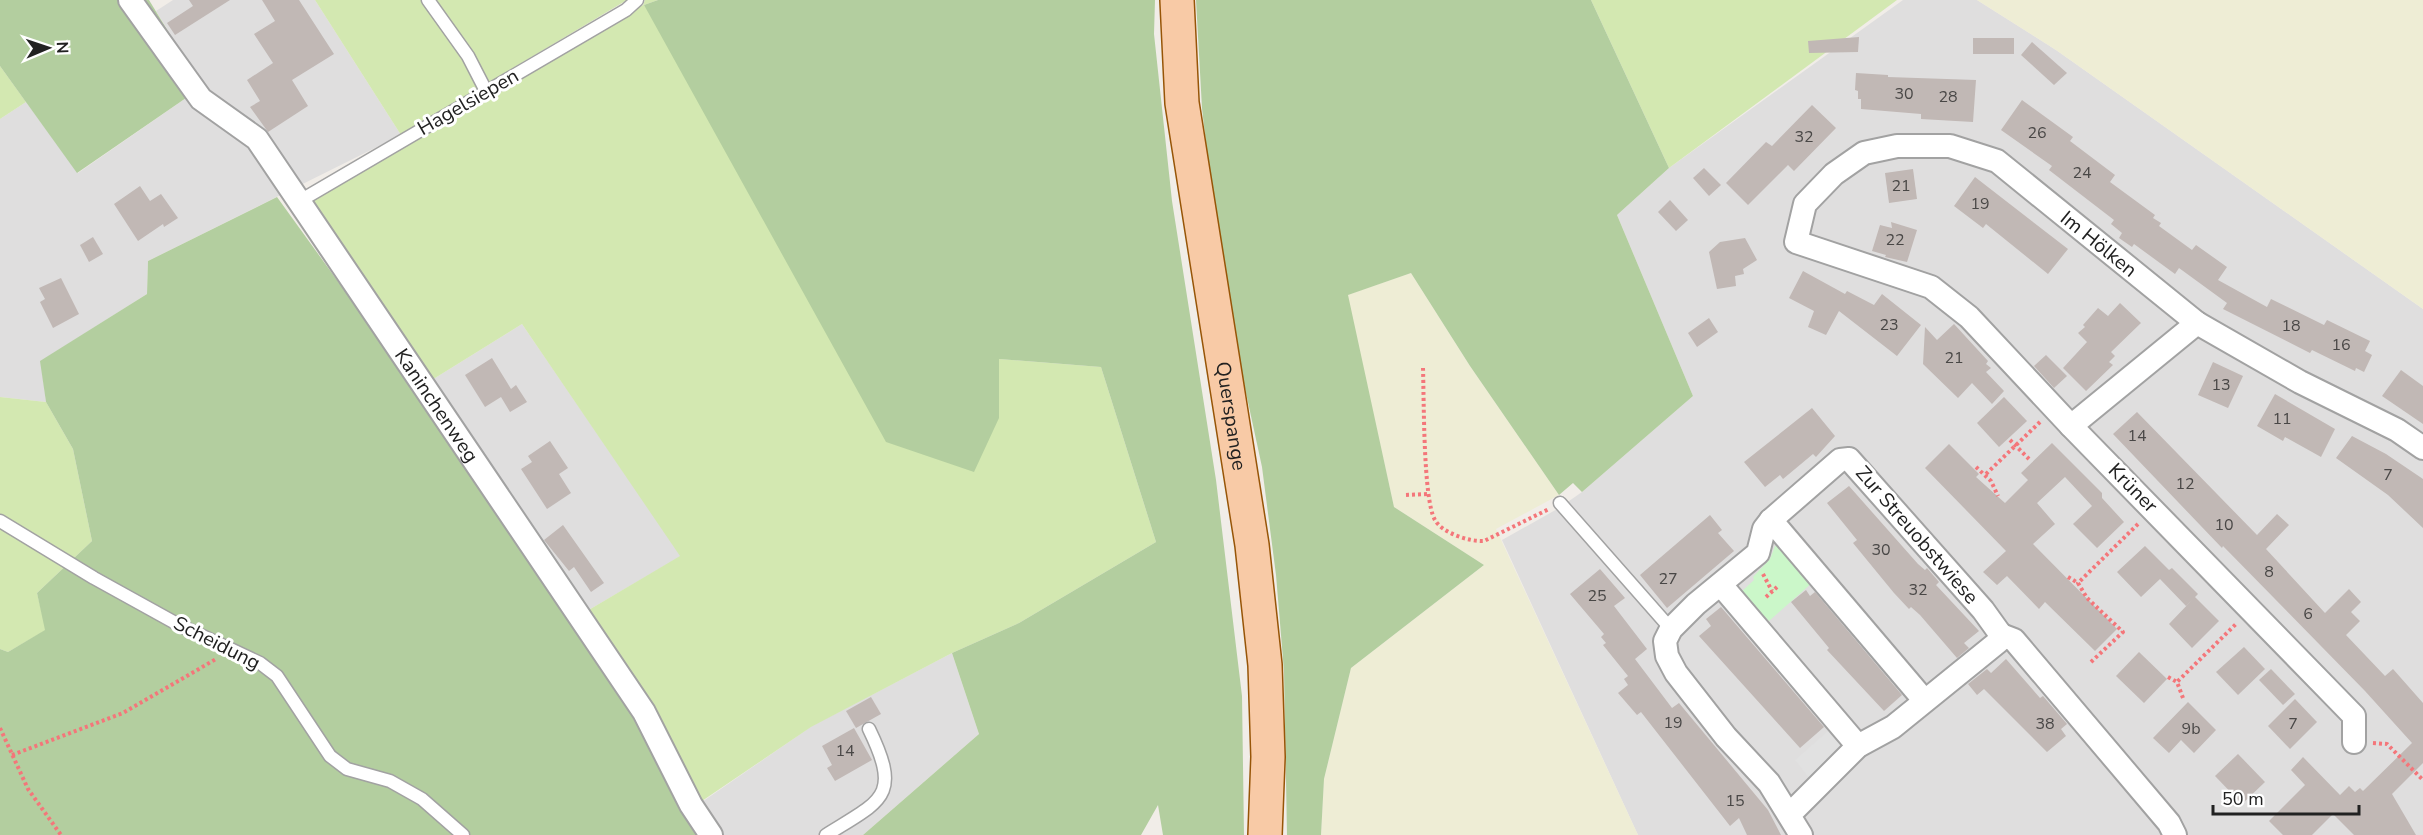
<svg xmlns="http://www.w3.org/2000/svg" width="2423" height="835" font-family="'Nunito Sans',sans-serif">
	<style>
		.residential { fill: #dfdede }
		.farmland { fill: #eeedd5 }
		.grass { fill: #d3e8b1 }
		.forest { fill: #b3ce9f }
		.park { fill: #cbf7c9 }
		.parking { fill: #e1e1e1 }
		.building { fill: #c1b8b5 }
		.lines { fill: none; stroke-linecap: round; stroke-linejoin: round }
		.lane-casing { stroke: #a2a2a2; stroke-width: 15 }
		.street-casing { stroke: #a2a2a2; stroke-width: 26 }
		.primary-casing { stroke: #975507; stroke-width: 36 }
		.path { stroke: #f4767a; stroke-width: 4; stroke-dasharray: 3 3; stroke-linecap: butt }
		.lane { stroke: #fff; stroke-width: 12 }
		.street { stroke: #fff; stroke-width: 22 }
		.primary { stroke: #f8caa6; stroke-width: 33 }
		.labels { text-anchor: middle; dominant-baseline: central; stroke-width: 6; stroke-linejoin: round; paint-order: stroke }
		.number-label { font-size: 16px; fill: #494746 }
		.street-label { font-size: 20px; fill: #212121; stroke: #fff }
	</style>
	<rect width="100%" height="100%" fill="#f1ede8"/>
	<g class="residential">
		<path d="M173,0H315L401,135L148,261L147,294L41,361L46,402L0,397V119L26,102L78,173L202,87L156,11Z"/>
		<path d="M1903,0H1977L2056,50L2423,309V835H1638L1502,540L1559,508L1582,492L1693,396L1617,215L1669,168Z"/>
		<path d="M522,324L681,556L587,611L427,383Z"/>
		<path d="M952,653L979,734L863,835H718L699,804L812,726Z"/>
	</g>
	<g class="farmland">
		<path d="M1977,0H2423V309L2056,50Z"/>
		<path d="M1411,273L1470,366L1559,495L1496,529L1638,835H1321L1324,779L1351,668L1484,565L1394,507L1347,295Z"/>
	</g>
	<g class="grass">
		<path d="M315,0H627L401,135Z"/>
		<path d="M645,0H658L644,5L999,418V359L1101,367L1156,542L1019,623L952,653L811,727L699,803L587,611L680,556L522,324L427,383L305,200L643,5Z"/>
		<path d="M1591,0H1897L1669,168Z"/>
		<path d="M0,66L26,102L0,119Z"/>
		<path d="M0,397L46,402L73,449L92,541L37,593L46,630L8,652L0,649Z"/>
	</g>
	<g class="forest">
		<path d="M0,0H149L202,87L77,173L0,66Z"/>
		<path d="M658,0H1155L1154,34L1172,201L1216,480L1242,696L1244,835H1163L1158,805L1141,835H863L979,734L952,653L1019,623L1156,542L1101,367L999,359V418L974,472L886,442L644,5Z"/>
		<path d="M1196,0H1591L1669,168L1617,215L1693,396L1582,492L1573,483L1559,495L1470,366L1411,273L1348,295L1394,507L1484,565L1351,668L1324,779L1321,835H1287L1284,671L1276,575L1262,467L1221,277L1202,108Z"/>
		<path d="M277,197L469,463L640,719L702,835H0V649L8,652L45,630L37,593L92,541L73,449L46,402L40,361L147,294L148,261Z"/>
	</g>
	<path class="park" d="M1786,544L1813,582L1769,621L1741,592L1754,580L1753,577L1770,559L1775,546Z"/>
	<path class="parking" d="M1828,731L1843,747L1810,779L1795,760Z"/>
	<g class="building">
		<path d="M189,0H230L175,35L167,23L193,6Z"/>
		<path d="M262,0H299L334,54L292,80L308,106L268,132L250,107L260,101L247,80L273,63L254,34L275,21Z"/>
		<path d="M1859,37L1858,52L1809,53L1808,41Z"/>
		<rect x="1973" y="38" width="41" height="16"/>
		<path d="M2032,42L2067,73L2054,85L2021,55Z"/>
		<path d="M1856,73L1888,75V77L1976,80L1973,122L1921,119V114L1861,109V99H1858V91L1855,90Z"/>
		<path d="M2022,100L2073,137L2070,141L2115,175L2110,182L2155,215L2153,218L2161,223L2159,226L2192,250L2196,245L2227,267L2218,280L2267,307L2271,299L2324,325L2327,320L2370,341L2365,351L2372,355L2364,372L2356,368L2355,371L2312,350L2310,353L2223,309L2227,303L2179,268L2175,274L2134,244L2132,247L2119,238L2122,233L2111,224L2114,220L2049,170L2052,166L2001,130Z"/>
		<path d="M1812,105L1836,128L1794,171L1788,165L1748,205L1726,183L1766,142L1772,146Z"/>
		<path d="M1704,168L1721,185L1709,196L1693,178Z"/>
		<path d="M1913,169L1917,199L1889,203L1885,173Z"/>
		<path d="M1975,177L2068,249L2048,274L1986,224L1983,228L1954,206Z"/>
		<path d="M140,186L150,201L161,194L178,218L164,227L163,224L138,241L114,204Z"/>
		<path d="M1670,200L1688,220L1676,231L1658,212Z"/>
		<path d="M1891,222L1917,230L1907,262L1885,257L1886,255L1872,251L1880,225L1892,228Z"/>
		<path d="M93,237L103,254L89,262L80,245Z"/>
		<path d="M1745,238L1757,260L1743,269L1744,274L1735,276L1736,286L1717,289L1709,252L1720,242Z"/>
		<path d="M1803,271L1845,294L1847,291L1874,305L1882,294L1921,325L1897,356L1839,311L1826,335L1808,327L1814,311L1789,298Z"/>
		<path d="M61,278L79,314L53,328L40,302L45,299L39,288Z"/>
		<path d="M2120,303L2141,323L2111,352L2115,356L2109,362L2113,365L2086,391L2063,368L2087,342L2078,333L2085,327L2083,325L2098,308L2108,316Z"/>
		<path d="M1709,318L1718,332L1697,347L1688,333Z"/>
		<path d="M1954,324L1988,361L1986,364L1991,368L1986,372L2004,391L1992,404L1972,383L1958,398L1923,364L1925,327L1937,340Z"/>
		<path d="M2046,355L2067,376L2054,388L2034,366Z"/>
		<path d="M492,358L511,389L516,385L527,402L510,412L501,397L485,407L465,375Z"/>
		<path d="M2213,362L2243,376L2228,408L2198,395Z"/>
		<path d="M2401,370L2423,386V424L2382,396Z"/>
		<path d="M2275,394L2335,429L2321,457L2285,437L2283,441L2257,426Z"/>
		<path d="M2004,397L2027,421L1999,447L1977,423Z"/>
		<path d="M1812,408L1835,436L1816,457L1813,454L1783,479L1780,475L1765,487L1744,462Z"/>
		<path d="M2137,412L2257,535L2277,514L2289,525L2266,549L2325,613L2349,589L2361,602L2351,612L2360,621L2346,635L2385,676L2393,669L2423,703V763L2392,794L2416,835H2354L2333,814L2312,835H2283L2269,821L2305,785L2291,770L2303,757L2340,795L2349,786L2355,792L2360,788L2363,791L2412,743L2365,691L2223,546L2222,548L2113,434Z"/>
		<path d="M2352,436L2386,454L2423,479V528L2388,495L2336,458Z"/>
		<path d="M550,441L568,468L559,474L571,493L547,509L521,469L532,462L528,456Z"/>
		<path d="M2052,443L2102,493V498L2124,522L2097,548L2073,524L2092,506L2065,477L2037,503L2055,524L2033,544L2117,629L2095,651L2045,602L2039,609L2007,576L1997,585L1983,572L2006,551L1925,468L1949,444L1979,474L1976,477L2005,503L2028,480L2021,473Z"/>
		<path d="M1849,486L1918,564L1925,570L1927,568L1939,582L1936,585L1979,631L1964,643L1969,648L1957,658L1920,615L1911,607L1909,609L1894,593L1853,543L1857,540L1827,503Z"/>
		<path d="M1710,515L1722,530L1718,533L1734,551L1667,608L1640,575Z"/>
		<path d="M563,525L604,583L591,592L574,567L569,571L544,540Z"/>
		<path d="M2145,546L2169,570L2172,568L2198,594L2195,597L2219,621L2192,648L2169,624L2193,599L2186,606L2160,579L2141,597L2117,572Z"/>
		<path d="M1600,569L1625,598L1614,606L1647,649L1635,659L1672,708L1679,703L1768,810L1781,835H1747L1739,818L1730,826L1641,712L1637,715L1618,693L1628,685L1624,679L1628,676L1603,645L1606,643L1601,637L1604,634L1570,594Z"/>
		<path d="M1806,590L1810,596L1815,592L1902,695L1884,711L1827,650L1829,648L1791,602Z"/>
		<path d="M1721,607L1824,727L1800,748L1699,636L1711,626L1706,619Z"/>
		<path d="M2244,647L2265,669L2238,695L2216,672Z"/>
		<path d="M2139,652L2167,679L2144,703L2116,676Z"/>
		<path d="M2006,659L2040,698L2043,696L2067,724L2061,729L2066,736L2047,752L1984,689L1977,695L1968,684L1987,669L1991,673Z"/>
		<path d="M2271,669L2295,694L2283,705L2259,680Z"/>
		<path d="M871,697L881,714L856,728L846,711Z"/>
		<path d="M2295,699L2317,722L2290,749L2268,726Z"/>
		<path d="M2188,702L2216,730L2194,753L2181,740L2169,753L2153,738Z"/>
		<path d="M854,728L872,760L835,781L827,768L832,765L822,746Z"/>
		<path d="M2238,754L2265,782L2242,804L2215,776Z"/>
	</g>
	<g class="lines">
		<g class="lane-casing">
			<g id="lane">
				<path d="M428,0L468,56L486,91"/>
				<path d="M298,202L626,10L637,0"/>
				<path d="M1560,503L1671,629"/>
				<path d="M0,521L94,578L179,625L260,663L277,676L330,756L347,769L390,781L422,799L463,835"/>
				<path d="M826,835C882,800 902,797 869,729"/>
			</g>
		</g>
		<g class="street-casing">
			<g id="street">
				<path id="s1" d="M130,0L201,99L257,139L644,712L691,805L711,835"/>
				<path d="M2071,426L2197,323"/>
				<path d="M1771,520L1924,700"/>
				<path d="M1721,585L1858,746"/>
				<path d="M2001,635L2014,640L2169,823L2175,835"/>
				<path id="s2" d="M2354,742V716L2071,426L1969,317L1931,287L1796,242L1805,204L1834,174L1864,153L1897,146H1950L1997,161L2197,323L2300,382L2397,430L2423,448"/>
				<path d="M1790,814L1858,746L1893,727L1998,642L2001,635L1983,610L1849,459L1840,460L1771,520L1764,529L1758,553L1696,604L1671,629L1665,641L1667,656L1676,673L1726,737L1769,783L1801,835"/>
			</g>
		</g>
		<g class="primary-casing">
			<g id="primary">
				<path id="s3" d="M1177,0L1182,103L1252,545L1265,665L1268,757L1265,835"/>
			</g>
		</g>
		<g class="path">
			<path d="M1423,368C1424,397 1423,500 1435,520C1442,533 1470,542 1484,541L1549,509"/>
			<path d="M2010,440L2029,459"/>
			<path d="M1976,467L1991,481L1998,496"/>
			<path d="M1986,474L2041,421"/>
			<path d="M1406,495L1428,494"/>
			<path d="M1763,574L1772,591"/>
			<path d="M2068,577L2078,583"/>
			<path d="M1766,597L1777,587"/>
			<path d="M2091,662L2123,632L2087,598L2078,583L2140,522"/>
			<path d="M2168,677L2177,682"/>
			<path d="M2183,698L2177,682L2236,624"/>
			<path d="M0,728L28,789L61,835"/>
			<path d="M2373,743L2387,744L2423,780"/>
			<path d="M12,755L123,713L216,659"/>
		</g>
		<use href="#lane" class="lane"/>
		<use href="#street" class="street"/>
		<use href="#primary" class="primary"/>
	</g>
	<g class="labels">
		<g class="number-label">
			<text x="1904" y="94">30</text>
			<text x="1948" y="97">28</text>
			<text x="2037" y="133">26</text>
			<text x="1804" y="137">32</text>
			<text x="2082" y="173">24</text>
			<text x="1901" y="186">21</text>
			<text x="1980" y="204">19</text>
			<text x="1895" y="240">22</text>
			<text x="1889" y="325">23</text>
			<text x="2291" y="326">18</text>
			<text x="2341" y="345">16</text>
			<text x="1954" y="358">21</text>
			<text x="2221" y="385">13</text>
			<text x="2282" y="419">11</text>
			<text x="2137" y="436">14</text>
			<text x="2388" y="475">7</text>
			<text x="2185" y="484">12</text>
			<text x="2224" y="525">10</text>
			<text x="1881" y="550">30</text>
			<text x="2269" y="572">8</text>
			<text x="1668" y="579">27</text>
			<text x="1918" y="590">32</text>
			<text x="1597" y="596">25</text>
			<text x="2308" y="614">6</text>
			<text x="1673" y="723">19</text>
			<text x="2045" y="724">38</text>
			<text x="2293" y="724">7</text>
			<text x="2191" y="729">9b</text>
			<text x="845" y="751">14</text>
			<text x="1735" y="801">15</text>
		</g>
		<g class="street-label">
			<text transform="translate(468 102) rotate(-30)">Hagelsiepen</text>
			<text stroke="none"><textPath href="#s2" startOffset="1156">Im Hölken</textPath></text>
			<text stroke="none"><textPath href="#s1" startOffset="512">Kaninchenweg</textPath></text>
			<text stroke="none"><textPath href="#s3" startOffset="420">Querspange</textPath></text>
			<text transform="translate(2133 488) rotate(45)">Krüner</text>
			<text transform="translate(1917 535) rotate(49)">Zur Streuobstwiese</text>
			<text transform="translate(217 643) rotate(27)">Scheidung</text>
		</g>
	</g>
	<g transform="translate(48 48) rotate(88)" stroke="#ffffff" stroke-width="4.5" paint-order="stroke">
	<path d="M0-4.5L10 22L0 15L-10 22Z" fill="#212121"/>
	<text y="-9" font-size="16" font-weight="bold" text-anchor="middle" fill="#212121">N</text>
	</g>
	<path d="M2213 805v9h146v-9" fill="none" stroke="#212121" stroke-width="3"/>
	<text x="2222" y="805" font-size="18" fill="#212121" stroke="#ffffff" stroke-width="4.5" paint-order="stroke">50 m</text>
</svg>
